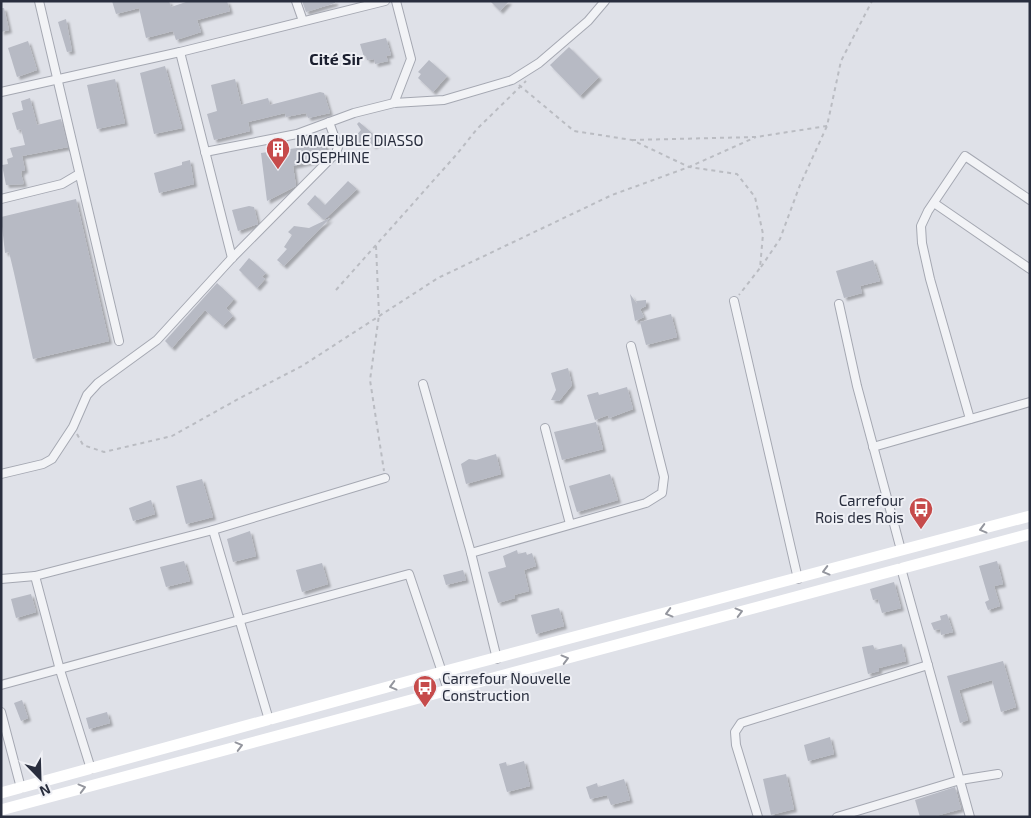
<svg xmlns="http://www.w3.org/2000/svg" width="1031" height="818" font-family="'Exo 2',sans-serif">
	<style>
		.building { fill: #b7bac4; filter: url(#shadow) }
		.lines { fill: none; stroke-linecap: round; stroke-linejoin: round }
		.minor-casing { stroke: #a5a8b2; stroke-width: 10 }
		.path { stroke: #babcc2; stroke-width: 2; stroke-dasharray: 4 4; stroke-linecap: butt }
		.minor { stroke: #f2f3f6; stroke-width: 8 }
		.secondary { stroke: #fff; stroke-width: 11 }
		.oneway { stroke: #94969e }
		.labels { text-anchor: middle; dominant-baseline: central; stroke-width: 4; stroke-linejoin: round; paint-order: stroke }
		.poi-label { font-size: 15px; fill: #292e3e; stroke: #eff0f5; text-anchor: start }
		.neighbourhood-label { font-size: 16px; font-weight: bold; fill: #1b1f2f; stroke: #eff0f5 }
	</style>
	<defs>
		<filter id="shadow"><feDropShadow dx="3" dy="3" stdDeviation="1" flood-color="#0004"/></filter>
	</defs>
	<rect width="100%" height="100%" fill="#dfe1e8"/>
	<g class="building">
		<path d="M112,1H169L171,7L189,1H227L230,11L197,20L201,32L176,40L173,31L146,38L139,8L116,14Z"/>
		<path d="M302,1H335V3L306,12Z"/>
		<path d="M490,1H509L500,11Z"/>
		<path d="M1,8H4L9,30L1,32Z"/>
		<path d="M66,19L72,51L67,52L58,22Z"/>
		<path d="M386,38L391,55L386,56L388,61L375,64L374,59L367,60L366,56L364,57L360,44Z"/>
		<path d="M28,41L37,70L17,77L8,48Z"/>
		<path d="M569,47L599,77L580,96L550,65Z"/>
		<path d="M429,60L447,76L433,92L418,78L421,74L418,72Z"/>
		<path d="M165,66L182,128L154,134L140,73Z"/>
		<path d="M115,79L125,123L97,129L87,85Z"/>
		<path d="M235,79L241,105L268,98L270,105L320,92L324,93L330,113L308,118L306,113L286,117L285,113L248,122L250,131L214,140L207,114L217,111L211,85Z"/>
		<path d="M30,98L37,125L61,119L68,147L22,156L25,170L22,171L21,174L24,184L6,185L2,165L8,164L7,159L13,157L10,148L25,145L21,129L17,130L12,113L23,110L21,101Z"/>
		<path d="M359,122L365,127L381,141L373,146L367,138L357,144L353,139L361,130L357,124Z"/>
		<path d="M323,136L327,154L322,159L293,166L296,186L267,201L261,153L297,148L296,142Z"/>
		<path d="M190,160L194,184L159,193L154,173L182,165V162Z"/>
		<path d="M348,181L357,189L324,220L307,204L315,195L325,205Z"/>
		<path d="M76,199L109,341L33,359L14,273L9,252L5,253L1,217Z"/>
		<path d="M249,206L254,207L258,224L238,231L232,210Z"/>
		<path d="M330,218L284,266L277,260L287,249L284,247L292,235L288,232L294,226L309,228Z"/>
		<path d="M249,258L266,273L262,277L265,279L257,288L239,270Z"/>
		<path d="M873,260L880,281L860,286L862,293L844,298L836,271Z"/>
		<path d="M217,283L234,299L226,308L233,316L223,326L205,310L172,348L165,341Z"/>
		<path d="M630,294L637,304L636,301L646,300V306L640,309L644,317L635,321Z"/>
		<path d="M671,314L677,337L646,345L640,322Z"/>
		<path d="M568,368L572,385L559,401L551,400L556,390L551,373Z"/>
		<path d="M627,387L633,409L609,418L608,415L595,420L587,395L598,392L599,395Z"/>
		<path d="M596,422L603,449L562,460L554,432Z"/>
		<path d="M496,454L501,474L466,484L461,464L469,459L476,460Z"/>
		<path d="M610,474L618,500L577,512L569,486Z"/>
		<path d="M202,479L213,517L186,524L176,486Z"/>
		<path d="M151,500L155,514L133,521L129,508Z"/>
		<path d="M250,531L256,556L233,562L227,539Z"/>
		<path d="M517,550L518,554L526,552L527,555L532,553L536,566L524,570L529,591L514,595L515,598L498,603L488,572L506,567L503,556Z"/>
		<path d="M184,561L190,581L166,587L160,567Z"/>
		<path d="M997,561L1003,584L994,586L1000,606L988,610L985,602L989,600L979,566Z"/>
		<path d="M322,563L328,584L302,592L296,570Z"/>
		<path d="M463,570L466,580L446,585L443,575Z"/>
		<path d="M894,582L901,608L882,613L878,599L873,600L870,589Z"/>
		<path d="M31,594L36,612L16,618L11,599Z"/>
		<path d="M559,608L564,626L536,634L531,615Z"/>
		<path d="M947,614L953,632L941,635L940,629L934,630L931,623L941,620L940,616Z"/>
		<path d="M902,644L906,661L879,668V671L868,674L862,647L873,645L875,650Z"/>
		<path d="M1003,661L1016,707L1001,712L992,680L959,690L968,720L960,723L947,676Z"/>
		<path d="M22,700L28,718L21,721L14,703Z"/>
		<path d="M107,712L110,723L89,729L86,718Z"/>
		<path d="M830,737L834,754L808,761L804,745Z"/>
		<path d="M524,761L530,786L507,792L499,764L506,762L507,766Z"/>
		<path d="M786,774L794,809L771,815L763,779Z"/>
		<path d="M624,779L630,800L611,805L607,795L590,799L586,787L597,783L598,787Z"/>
		<path d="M955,787L961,809L932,817H920L915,800Z"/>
	</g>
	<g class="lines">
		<g class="minor-casing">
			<g id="minor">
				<path d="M39,1L119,341"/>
				<path d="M296,1L303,21"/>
				<path d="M180,52L232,258"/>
				<path d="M1,92L180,52L385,1"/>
				<path d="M394,103L411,59L396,1"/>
				<path d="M205,152L297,134L354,113L394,103L444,100L512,80L539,63L588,21L605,1"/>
				<path d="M1,199L62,184L79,174"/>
				<path d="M934,203L1030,269"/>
				<path d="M734,301L798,579"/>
				<path d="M839,304L857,386L901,550"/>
				<path d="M423,384L471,553L497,659"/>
				<path d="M970,419L930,279L922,243L921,226L928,211L965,156L1030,200"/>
				<path d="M545,428L570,524"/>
				<path d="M873,447L1030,402"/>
				<path d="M1,474L43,464L52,459L73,427L87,395L98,383L157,340L232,258L336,153L338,147L329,122"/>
				<path d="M213,530L269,720"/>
				<path d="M471,553L646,503L662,493L664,477L631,346"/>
				<path d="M901,568L970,817"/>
				<path d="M35,576L60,670L91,769"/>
				<path d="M1,579L35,576L213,530L385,478"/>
				<path d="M1,685L409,574L448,690"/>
				<path d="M1,712L21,788"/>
				<path d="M758,817L736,745L735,732L741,723L928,665"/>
				<path d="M837,817L960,780L998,774"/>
			</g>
		</g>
		<g class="path">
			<path d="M519,85L574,131L632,140L689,167L737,174L755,197L763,234L760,268L739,295"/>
			<path d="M632,140L756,137L827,126"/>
			<path d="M376,246L379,315L370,380L384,471"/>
			<path d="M761,267L780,239L800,185L827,126L841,61L872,1"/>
			<path d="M336,290L457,154L477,129L526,81"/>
			<path d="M77,434L83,445L104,452L172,436L240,398L302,366L438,278L612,195L689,167L756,137"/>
		</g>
		<use href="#minor" class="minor"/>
		<g class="secondary">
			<path d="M1,793L442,672L1030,516"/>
			<path d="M1,810L1030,534"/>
		</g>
	</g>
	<defs><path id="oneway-chevron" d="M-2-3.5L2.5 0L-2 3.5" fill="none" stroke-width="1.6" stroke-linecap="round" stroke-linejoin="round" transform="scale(1.25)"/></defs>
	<g class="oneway">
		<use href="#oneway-chevron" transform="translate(983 529) rotate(165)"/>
		<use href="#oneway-chevron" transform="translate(826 571) rotate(165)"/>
		<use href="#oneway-chevron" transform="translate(739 612) rotate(-15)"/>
		<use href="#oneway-chevron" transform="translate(669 613) rotate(165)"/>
		<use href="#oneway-chevron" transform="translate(565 659) rotate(-15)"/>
		<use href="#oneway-chevron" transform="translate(393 686) rotate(165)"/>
		<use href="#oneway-chevron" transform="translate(239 746) rotate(-15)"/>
		<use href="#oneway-chevron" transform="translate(82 788) rotate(-15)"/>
	</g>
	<defs>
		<g id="building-pin" transform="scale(1.25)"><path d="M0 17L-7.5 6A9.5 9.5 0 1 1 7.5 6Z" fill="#c64b4b" stroke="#eff0f5"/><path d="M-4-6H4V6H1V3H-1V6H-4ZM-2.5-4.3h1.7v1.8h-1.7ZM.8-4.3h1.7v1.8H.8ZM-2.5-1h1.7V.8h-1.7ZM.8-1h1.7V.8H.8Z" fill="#fff"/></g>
		<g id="bus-pin" transform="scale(1.25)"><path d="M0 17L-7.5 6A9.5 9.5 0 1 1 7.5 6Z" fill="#c64b4b" stroke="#eff0f5"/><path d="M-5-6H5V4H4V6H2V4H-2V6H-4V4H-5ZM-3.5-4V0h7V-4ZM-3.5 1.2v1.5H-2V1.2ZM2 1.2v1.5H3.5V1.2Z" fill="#fff"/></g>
	</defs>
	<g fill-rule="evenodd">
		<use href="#building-pin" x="278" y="149"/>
		<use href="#bus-pin" x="921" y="509"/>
		<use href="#bus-pin" x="425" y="687"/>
	</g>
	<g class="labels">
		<g class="poi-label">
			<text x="296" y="140">IMMEUBLE DIASSO<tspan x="296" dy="17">JOSEPHINE</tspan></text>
			<text x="904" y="500" text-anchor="end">Carrefour<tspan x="904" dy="17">Rois des Rois</tspan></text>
			<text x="442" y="678">Carrefour Nouvelle<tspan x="442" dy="17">Construction</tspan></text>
		</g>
		<g class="neighbourhood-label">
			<text x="336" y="58">Cité Sir</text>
		</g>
	</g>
	<rect width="1031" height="818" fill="none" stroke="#292e3e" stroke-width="5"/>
	<g transform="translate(40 778) rotate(157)" stroke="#eff0f5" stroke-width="4" paint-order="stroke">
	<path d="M0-4L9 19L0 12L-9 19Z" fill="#292e3e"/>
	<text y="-8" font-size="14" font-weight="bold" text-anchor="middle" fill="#292e3e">N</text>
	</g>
</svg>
